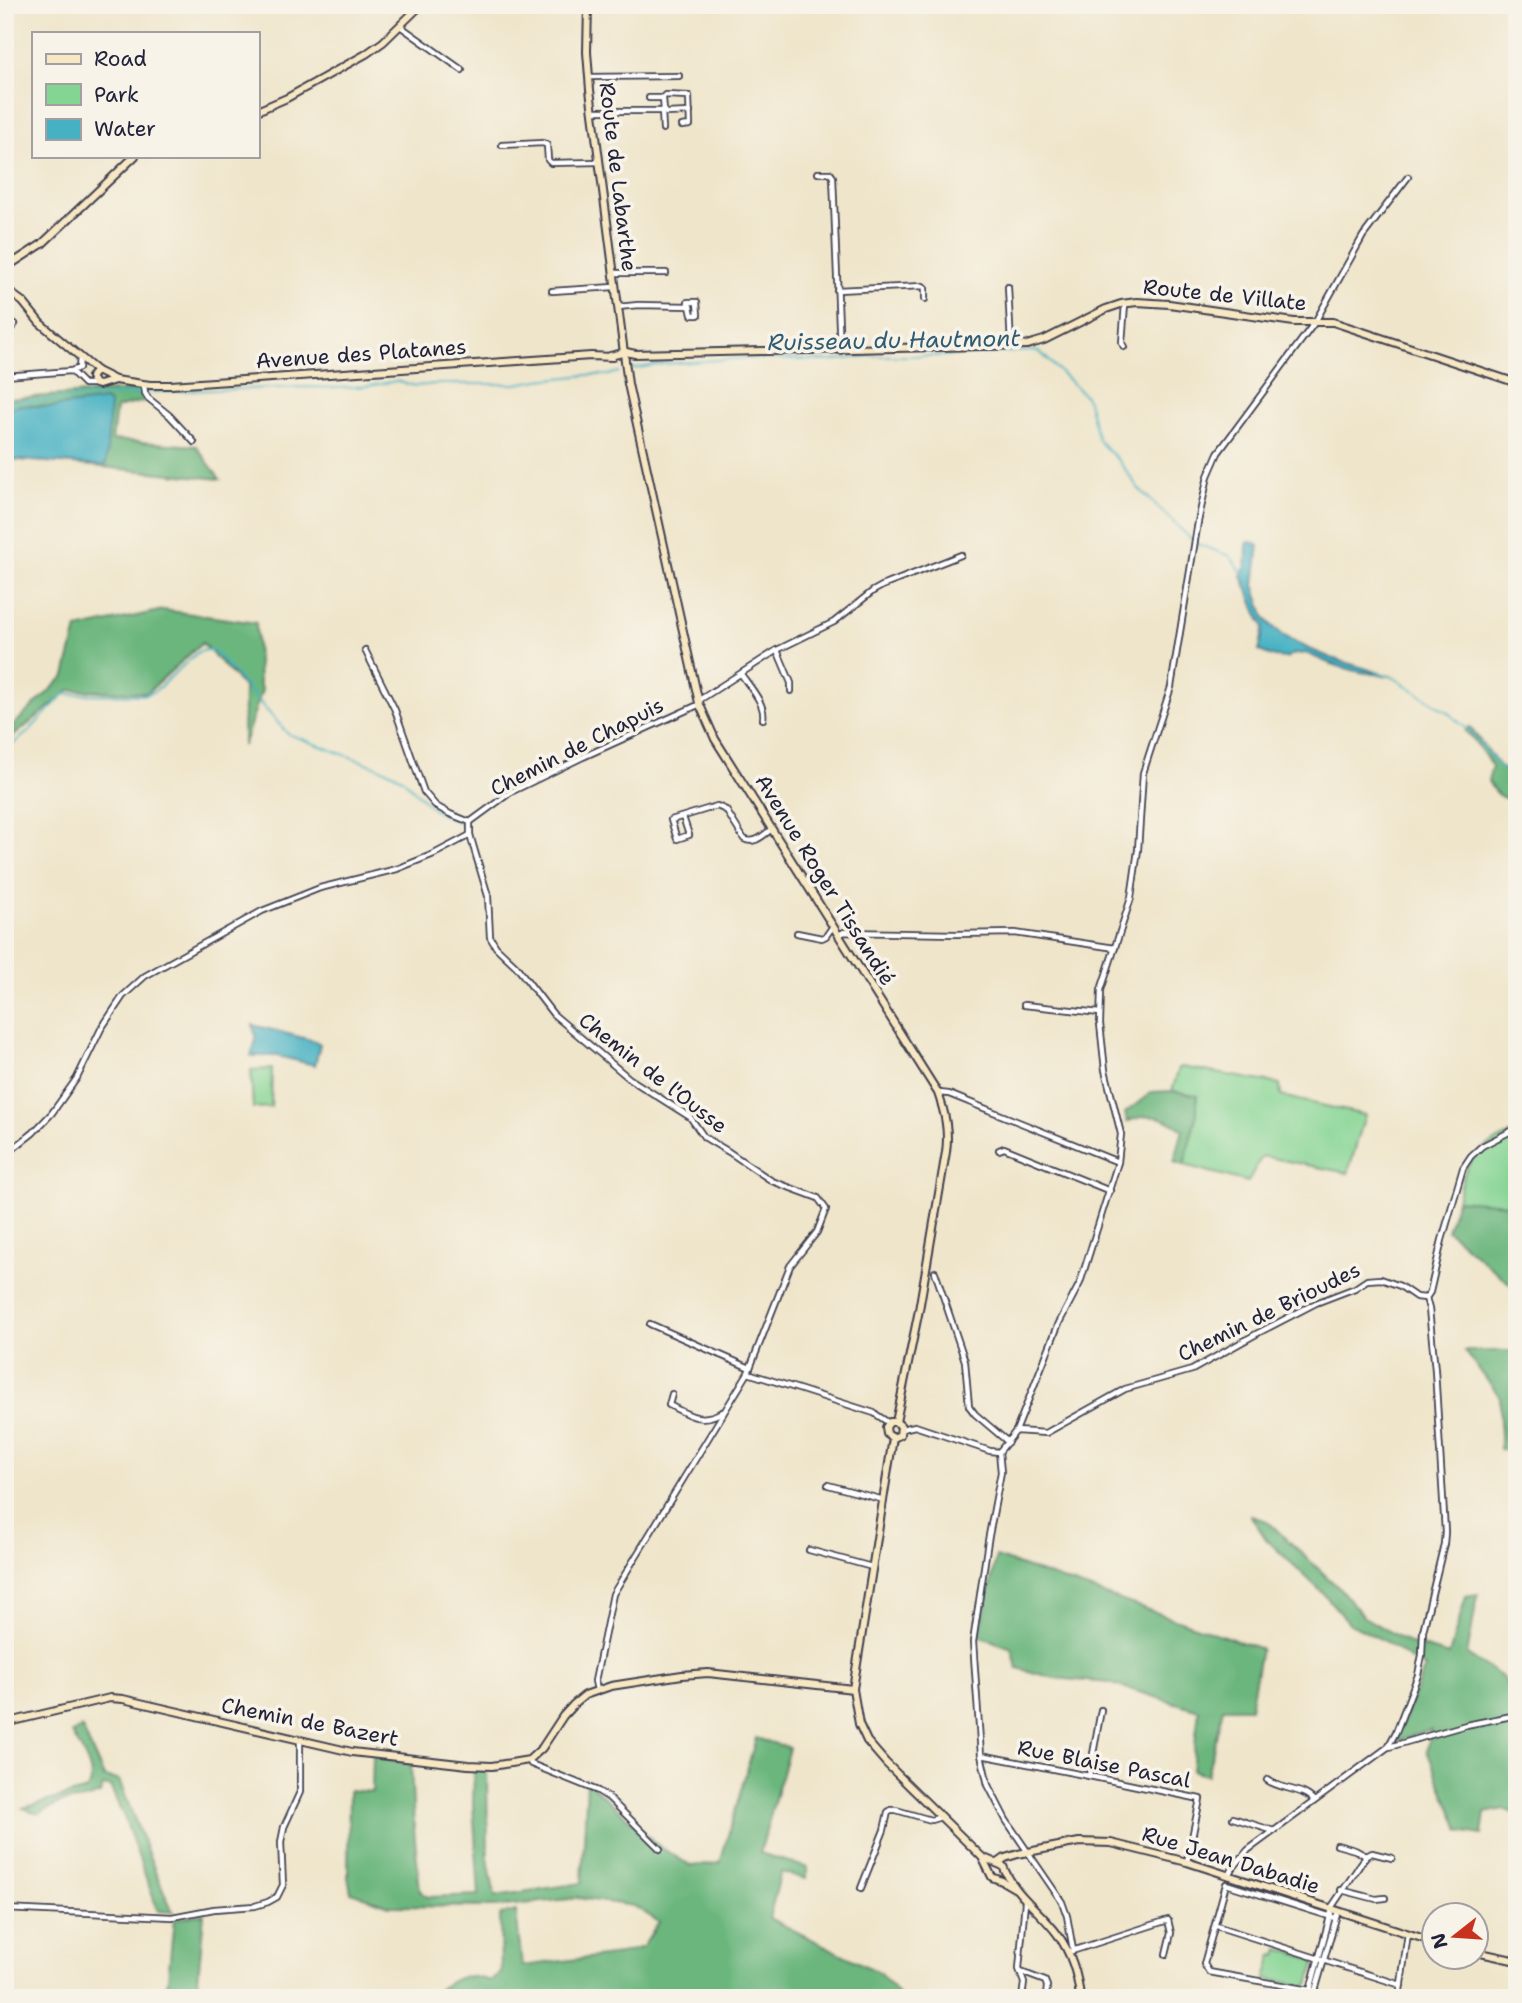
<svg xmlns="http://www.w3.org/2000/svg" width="1522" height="2003" font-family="'Shantell Sans',sans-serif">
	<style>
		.green { fill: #84d493; stroke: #537b67; stroke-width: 2 }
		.forest { fill: #6bb67d; stroke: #466c5c; stroke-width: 2 }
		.water { fill: #45b1c2; stroke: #346a7e; stroke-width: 2 }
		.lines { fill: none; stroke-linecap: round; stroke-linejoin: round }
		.stream { stroke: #45b1c2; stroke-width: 2 }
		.street-casing { stroke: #413f50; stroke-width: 8 }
		.secondary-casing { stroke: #413f50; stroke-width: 10 }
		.street { stroke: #fff; stroke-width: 4.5 }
		.secondary { stroke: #f7e8c3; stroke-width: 6 }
		.labels { text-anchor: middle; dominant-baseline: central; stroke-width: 7; stroke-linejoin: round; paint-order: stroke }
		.street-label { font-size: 21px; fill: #22223b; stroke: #f7f3e8 }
		.water-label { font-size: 23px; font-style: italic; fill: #305b71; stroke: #f7f3e8 }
	</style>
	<rect width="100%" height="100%" fill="#f7f3e8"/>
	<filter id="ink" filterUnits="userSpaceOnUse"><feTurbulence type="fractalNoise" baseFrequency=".0143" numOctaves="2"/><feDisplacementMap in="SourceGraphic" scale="14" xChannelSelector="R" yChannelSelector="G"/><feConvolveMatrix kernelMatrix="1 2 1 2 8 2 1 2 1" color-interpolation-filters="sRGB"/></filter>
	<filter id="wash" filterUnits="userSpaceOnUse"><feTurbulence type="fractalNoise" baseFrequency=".00686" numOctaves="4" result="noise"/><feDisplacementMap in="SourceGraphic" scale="28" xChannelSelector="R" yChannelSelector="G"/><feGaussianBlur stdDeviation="1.57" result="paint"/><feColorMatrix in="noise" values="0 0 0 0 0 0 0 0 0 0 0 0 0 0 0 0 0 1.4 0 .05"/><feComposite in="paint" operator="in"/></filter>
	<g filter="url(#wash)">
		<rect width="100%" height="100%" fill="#efe5ca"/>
		<g class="green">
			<path d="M1182,1067L1280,1084L1281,1096L1365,1115L1348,1173L1262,1156L1248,1182L1184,1165L1197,1113V1095L1172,1091L1179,1068Z"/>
			<path d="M272,1069L271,1107L253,1108L251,1070Z"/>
			<path d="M1517,1131V1205L1457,1200C1460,1190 1462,1177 1467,1167C1476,1148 1499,1140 1517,1131Z"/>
			<path d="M1279,1949L1312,1959L1315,1965L1309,1984L1306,1986L1266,1979L1273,1954L1277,1955Z"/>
		</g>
		<g class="forest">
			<path d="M143,389L145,401L116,408L112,440L196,446L220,479L5,457L6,399Z"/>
			<path d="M163,610L256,623L259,684L262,690L243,746L244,687L202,643L147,693L70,690L5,743V733L65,676L77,629Z"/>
			<path d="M1470,727L1499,766L1506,771H1517V800C1501,799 1495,795 1488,781L1492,766L1472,737L1465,731Z"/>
			<path d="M1172,1091L1197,1095V1113L1184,1165L1174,1162L1183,1130C1165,1116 1148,1112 1127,1122L1125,1113L1152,1092Z"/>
			<path d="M1457,1200L1517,1205V1290L1447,1230Z"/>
			<path d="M1465,1351H1517V1452L1500,1449V1397Z"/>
			<path d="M1251,1516L1267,1521L1292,1544L1342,1591L1364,1617L1411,1644L1449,1655L1466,1596L1478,1594L1467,1655L1501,1676L1517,1696V1815L1504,1809L1485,1813L1482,1835L1460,1831L1427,1751L1431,1729L1395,1742L1425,1667L1412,1661L1388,1643L1350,1624L1322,1592L1266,1539Z"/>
			<path d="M996,1557L1261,1649L1250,1708H1223L1207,1775L1192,1770L1199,1710L1109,1683L1054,1678L1017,1668L1012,1648L979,1636Z"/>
			<path d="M82,1728L104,1777L119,1780L158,1878L173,1912L158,1911L124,1817L110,1786H103L100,1794L85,1799L62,1802L38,1814L23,1808L87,1790C100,1777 79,1747 72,1733Z"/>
			<path d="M756,1738L789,1748L760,1853L808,1868L806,1879L781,1872L769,1918L880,1973L901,1998H641L636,1996L611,1998H439V1989C460,1975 465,1973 491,1981L501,1973L500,1915L516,1911L522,1966L620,1954L643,1947L659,1922L634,1906L579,1898L495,1907L389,1906L351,1892L348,1877L349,1790L372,1792L373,1756L411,1764L414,1828L420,1891L428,1897L479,1895L473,1805L474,1769H487L488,1859L495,1896L582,1883L587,1781L660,1847L691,1866L720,1863Z"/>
			<path d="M204,1914L197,1991L181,1989L179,1998H166L174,1919Z"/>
		</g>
		<g class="water">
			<path d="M105,400L110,404L106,464L102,466L5,459V409L21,405L51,407Z"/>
			<path d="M1249,542L1255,543L1259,546L1254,585L1265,618L1271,625L1284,636L1307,648L1331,658L1390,676L1360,672L1331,664L1306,653L1291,655L1286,658L1275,657L1259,651L1264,626C1253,611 1251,592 1241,575C1249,565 1246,556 1247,544Z"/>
			<path d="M253,1025L315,1041L320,1044L315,1065L277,1056H251L256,1040Z"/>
		</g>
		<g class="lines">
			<g class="stream">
				<path d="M632,369L663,364L746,358L831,361L869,356H943L1030,351L1040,352L1084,395L1088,401L1098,440L1119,461L1138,488L1193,541"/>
				<path d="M148,392L307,387L340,388L369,386L396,381L416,386L436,384H516L539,380L587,375H609L619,372"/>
				<path d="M5,403L17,401H47L86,397L142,394"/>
				<path d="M1197,544L1230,556L1243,574"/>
				<path d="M1376,672L1393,677L1446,711L1473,734L1500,768L1508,773H1517"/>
				<path d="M5,750L27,733L64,694L145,695L155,691L198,652L207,650L216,653L288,734L391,772L402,778L434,810L463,824L468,834"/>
			</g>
		</g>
	</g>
	<g filter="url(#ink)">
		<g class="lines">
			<g class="street-casing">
				<g id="street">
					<path d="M400,26L462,70"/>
					<path d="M589,77L679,76"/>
					<path d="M662,98L665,95L689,96L690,125L682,126"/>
					<path d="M593,111H664L663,98H649"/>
					<path d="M662,111L663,129"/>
					<path d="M664,111L666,113L690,112"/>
					<path d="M502,145L543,143L547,145L548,160L551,163L598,162"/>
					<path d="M818,173H830L833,177L840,351"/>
					<path d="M613,273H666"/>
					<path d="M1008,287L1011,345"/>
					<path d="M837,290L923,286L925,288V299"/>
					<path d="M552,291L614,287"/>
					<path d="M618,307L638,305L690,306L692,315H698L697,302H688V306"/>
					<path d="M5,335L15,324"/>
					<path d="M1124,347L1122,343L1125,304"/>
					<path d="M71,371L79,368L80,357"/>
					<path d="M5,376L71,371L84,384H94"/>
					<path d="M144,385L145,393L148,398L169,415L194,442"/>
					<path d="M365,650L395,710L424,792L436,806L450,814L470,822"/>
					<path d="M777,650L791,683V691"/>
					<path d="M741,674C749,686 766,704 763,719"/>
					<path d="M683,817L689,835L677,839L671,820L717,806L726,810L744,839C755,845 763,835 772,829"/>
					<path d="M470,822V835L488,896L490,937L496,947L516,966L553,1014L630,1079L690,1117L704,1137L729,1152L772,1181L818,1198L826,1209L817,1232L790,1266L748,1373L613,1594L595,1681L597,1690"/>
					<path d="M470,822L511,792L583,757L698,705L701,699L777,650L834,622L873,591L882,586L961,555"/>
					<path d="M797,933L822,938L826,936L833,926"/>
					<path d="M839,935L844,932L956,934L1015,933L1115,948"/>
					<path d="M1024,1005L1100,1013"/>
					<path d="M939,1093L949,1094L1118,1162"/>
					<path d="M999,1150L1004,1148L1110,1191"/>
					<path d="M5,1155L33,1133L52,1113L77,1078L101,1029L123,996L145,976L262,911L320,888L397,869L434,854L470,835"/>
					<path d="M935,1272L965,1361L969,1406L975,1414L1008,1442"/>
					<path d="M650,1324L750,1368"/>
					<path d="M748,1373L874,1413L889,1423"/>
					<path d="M672,1394L669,1405C689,1415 701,1424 722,1412"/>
					<path d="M902,1429L915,1426L990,1451L999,1452L1016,1431L1046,1433L1125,1389L1192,1370L1258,1333L1316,1303L1355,1288L1367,1280L1381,1279L1400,1286L1416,1297L1426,1298L1430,1292L1442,1240L1463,1168L1471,1156L1482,1146L1517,1128"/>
					<path d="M1016,1431L1059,1323L1080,1283L1118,1162L1121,1134L1105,1070L1100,1024L1101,990L1131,898L1138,850L1143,773L1171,687L1198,522L1208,476L1218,453L1315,322L1363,236L1408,177"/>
					<path d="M999,1452L1001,1472L988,1541L973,1642L981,1755L988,1785L1006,1820L1062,1902L1067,1916L1073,1950"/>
					<path d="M828,1485L884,1500"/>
					<path d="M809,1550L872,1567"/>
					<path d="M1389,1747L1466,1725L1517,1715"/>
					<path d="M981,1755L1089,1776L1200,1799L1187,1862"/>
					<path d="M529,1760L531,1764L598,1791L609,1798L660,1849"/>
					<path d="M1089,1776L1101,1710"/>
					<path d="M1267,1780C1281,1790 1304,1788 1314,1801"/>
					<path d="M1233,1818L1274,1831"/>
					<path d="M1337,1845L1355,1850L1366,1856"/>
					<path d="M1229,1876L1233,1868L1248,1850L1388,1747L1396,1732L1418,1675L1422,1655L1423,1631L1444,1544L1445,1532L1435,1370L1429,1309L1426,1298"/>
					<path d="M861,1888L884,1830L888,1812L891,1810H896L931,1820L941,1817"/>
					<path d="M1341,1890L1376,1899L1385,1898"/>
					<path d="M1331,1908L1366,1856L1372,1853L1392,1858"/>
					<path d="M5,1909L172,1917L214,1909L255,1906L268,1902L277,1897L283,1885L281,1842L284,1827L300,1792V1741"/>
					<path d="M1216,1926L1401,1985"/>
					<path d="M1072,1951L1168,1920L1171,1933L1166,1954"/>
					<path d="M1021,1972L1045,1981L1047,1986L1046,1998"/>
					<path d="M1310,1990L1332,1909"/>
					<path d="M1315,1991L1338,1911"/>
					<path d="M1022,1998L1024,1983L1019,1969L1025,1901"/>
					<path d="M1291,1998L1292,1987"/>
					<path d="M1327,1998L1315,1991L1209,1972L1204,1964L1226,1884L1335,1918"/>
					<path d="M1399,1998L1408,1933"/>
				</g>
			</g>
			<g class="secondary-casing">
				<g id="secondary">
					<path d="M588,5L587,52L590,90L628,384L699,703L715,739L938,1093C945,1113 949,1131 946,1152L919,1310L896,1422"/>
					<path d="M257,111L287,98L366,54L383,42L421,5"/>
					<path d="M5,268L42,244L135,156"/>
					<path d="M5,289L23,302L40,323L97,371L115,380L150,385H171L591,356L612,357"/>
					<path d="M610,356L626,352L635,354L1027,345L1044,340L1106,309L1121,304L1137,302L1169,304L1294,322H1333L1517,383"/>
					<path d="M97,371L91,377L95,384L99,385L115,380"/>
					<path d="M893,1438L853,1689L859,1724L867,1741L886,1763L982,1857L992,1877L1002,1881L1014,1888"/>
					<path d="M893,1438L887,1434L886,1427L890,1422H896"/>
					<path d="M893,1438L900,1435L901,1426L896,1422"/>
					<path d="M5,1723L110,1698L123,1699L352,1752L468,1765L492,1766L529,1760L542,1748L563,1716L574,1704L585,1695L611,1686L682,1675L708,1673L853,1689"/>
					<path d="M982,1857L1003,1866C1014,1895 1040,1910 1058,1935C1071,1953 1078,1976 1080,1998"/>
					<path d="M998,1863L1005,1858L1018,1854L1079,1842L1111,1843L1187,1862L1434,1942"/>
					<path d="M1476,1952L1517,1961"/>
				</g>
			</g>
			<use href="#street" class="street"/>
			<use href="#secondary" class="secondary"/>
		</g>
	</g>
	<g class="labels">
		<g class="street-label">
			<text transform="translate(618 177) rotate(83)">Route de Labarthe</text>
			<text transform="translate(1225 295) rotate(6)">Route de Villate</text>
			<text transform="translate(361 354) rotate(-4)">Avenue des Platanes</text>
			<text transform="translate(577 747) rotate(-27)">Chemin de Chapuis</text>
			<text transform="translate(825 880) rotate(58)">Avenue Roger Tissandié</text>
			<text transform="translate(653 1073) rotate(38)">Chemin de l'Ousse</text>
			<text transform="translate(1269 1312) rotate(-26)">Chemin de Brioudes</text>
			<text transform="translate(310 1722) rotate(11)">Chemin de Bazert</text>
			<text transform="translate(1104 1764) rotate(11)">Rue Blaise Pascal</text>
			<text transform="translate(1231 1860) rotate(17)">Rue Jean Dabadie</text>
		</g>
		<g class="water-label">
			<text transform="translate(894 340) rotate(-1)">Ruisseau du Hautmont</text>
		</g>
	</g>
	<rect width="1522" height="2003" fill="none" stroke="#f7f3e8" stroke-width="28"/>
	<rect x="32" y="32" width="228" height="126" fill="#f7f3e8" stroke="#a29fa3" stroke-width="2"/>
	<rect x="46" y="54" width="35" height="10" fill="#f7e8c3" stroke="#a29fa3" stroke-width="2"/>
	<text x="94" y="66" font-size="21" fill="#22223b">Road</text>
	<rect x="46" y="84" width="35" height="21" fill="#84d493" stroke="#a29fa3" stroke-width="2"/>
	<text x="94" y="102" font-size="21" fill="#22223b">Park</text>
	<rect x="46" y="119" width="35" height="21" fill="#45b1c2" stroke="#a29fa3" stroke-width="2"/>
	<text x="94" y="136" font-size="21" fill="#22223b">Water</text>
	<g transform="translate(1455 1936) rotate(253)"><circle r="33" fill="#f7f3e8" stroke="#a29fa3" stroke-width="2"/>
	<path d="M0-5L12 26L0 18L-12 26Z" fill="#c8321e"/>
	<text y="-10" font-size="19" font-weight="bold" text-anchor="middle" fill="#22223b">N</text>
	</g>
</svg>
